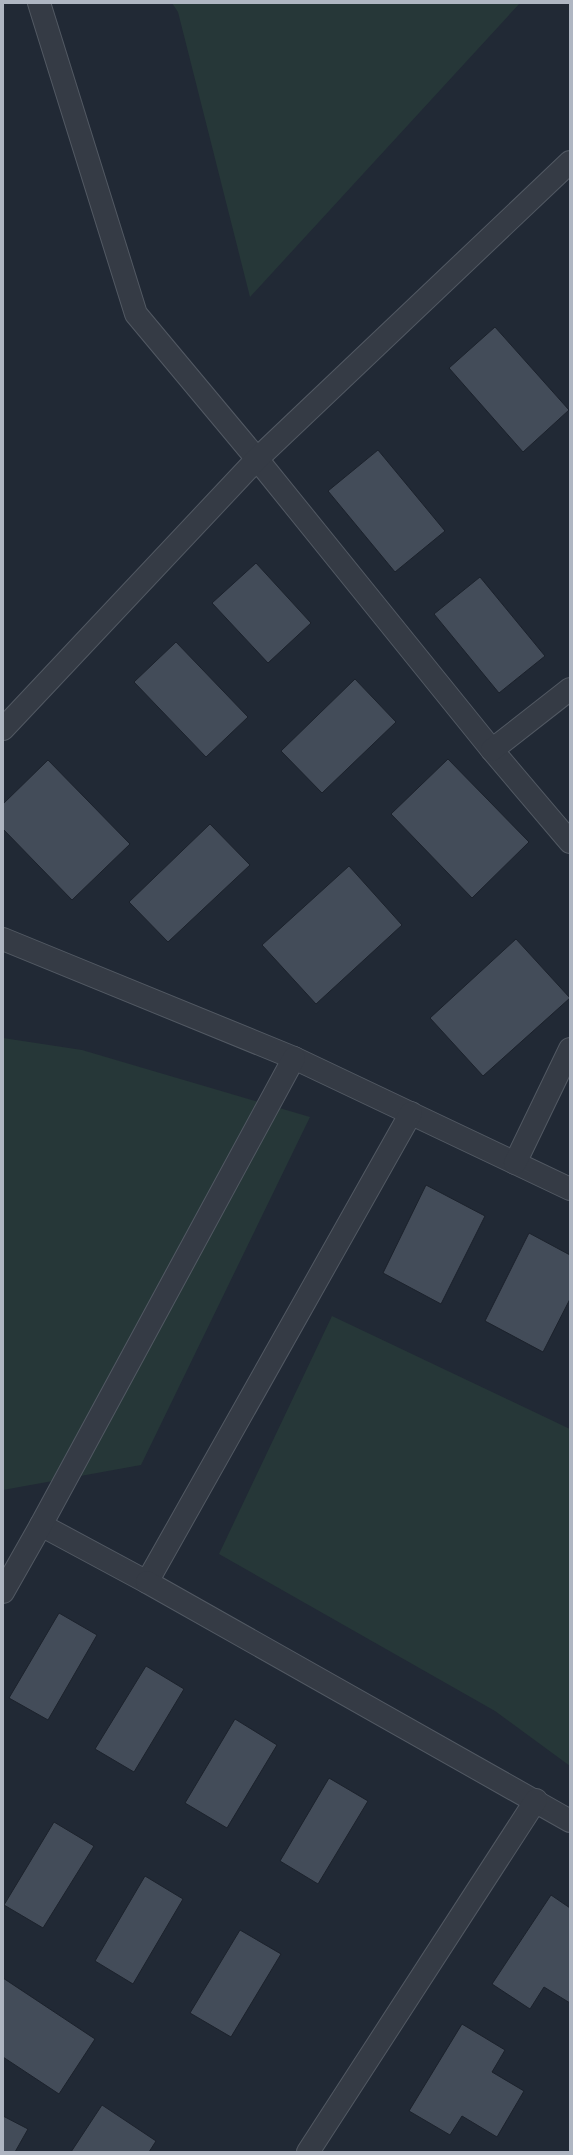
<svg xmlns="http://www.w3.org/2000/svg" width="573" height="2155" font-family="Roboto,sans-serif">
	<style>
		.green { fill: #263738 }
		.building { fill: #434c59; stroke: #1c222c }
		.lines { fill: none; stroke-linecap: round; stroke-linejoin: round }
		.minor-casing { stroke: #525963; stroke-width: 24 }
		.minor { stroke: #353b45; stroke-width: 22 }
	</style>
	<rect width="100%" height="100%" fill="#212935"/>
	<g class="green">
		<path d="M172,3H520L250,297L178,12Z"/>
		<path d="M3,1038L82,1050L310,1117L141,1465L3,1490Z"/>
		<path d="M332,1316L570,1429V1766L495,1711L219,1554Z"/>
	</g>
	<g class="building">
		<path d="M495,327L569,410L523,452L449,368Z"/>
		<path d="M378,450L445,531L395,572L328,491Z"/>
		<path d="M256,563L311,623L268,663L212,603Z"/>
		<path d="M480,577L545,656L499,693L434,614Z"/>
		<path d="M176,642L248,717L206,757L134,682Z"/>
		<path d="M355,679L396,722L322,793L281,751Z"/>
		<path d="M448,759L529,842L472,898L391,814Z"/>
		<path d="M48,760L130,844L72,900L3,829V804Z"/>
		<path d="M210,824L250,865L168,942L129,902Z"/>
		<path d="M349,866L402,925L316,1004L262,945Z"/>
		<path d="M516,939L570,998L483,1076L430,1018Z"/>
		<path d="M426,1185L485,1216L441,1304L383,1273Z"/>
		<path d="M529,1233L570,1255V1299L543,1352L485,1321Z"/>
		<path d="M59,1613L97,1635L48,1720L9,1698Z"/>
		<path d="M146,1666L184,1689L134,1772L95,1749Z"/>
		<path d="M235,1719L277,1745L227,1828L185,1803Z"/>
		<path d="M329,1778L368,1801L318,1884L280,1861Z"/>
		<path d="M54,1822L94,1846L43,1928L4,1905Z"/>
		<path d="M145,1876L183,1899L133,1984L95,1961Z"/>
		<path d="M551,1895L570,1908V2003L544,1987L530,2009L492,1984Z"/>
		<path d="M240,1930L281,1954L231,2037L190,2013Z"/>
		<path d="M3,1978L95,2039L59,2094L3,2057Z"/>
		<path d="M462,2024L505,2050L492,2072L524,2091L497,2137L462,2116L450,2135L409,2111Z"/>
		<path d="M102,2105L156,2141L149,2152H71Z"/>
		<path d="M3,2116L28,2129L15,2152H3Z"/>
	</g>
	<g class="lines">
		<g class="minor-casing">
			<g id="minor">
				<path d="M39,3L136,314L257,459L492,750L570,842"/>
				<path d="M3,729L257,459L570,162"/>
				<path d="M492,750L570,689"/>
				<path d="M3,939L294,1058L570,1189"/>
				<path d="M515,1163L570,1049"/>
				<path d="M41,1525L147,1582L411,1113"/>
				<path d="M147,1582L570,1821"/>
				<path d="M3,1592L41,1525L294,1058"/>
				<path d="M308,2152L536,1800"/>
			</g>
		</g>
		<use href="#minor" class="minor"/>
	</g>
	<rect width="573" height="2155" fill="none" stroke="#afb6c2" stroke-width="8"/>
</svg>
